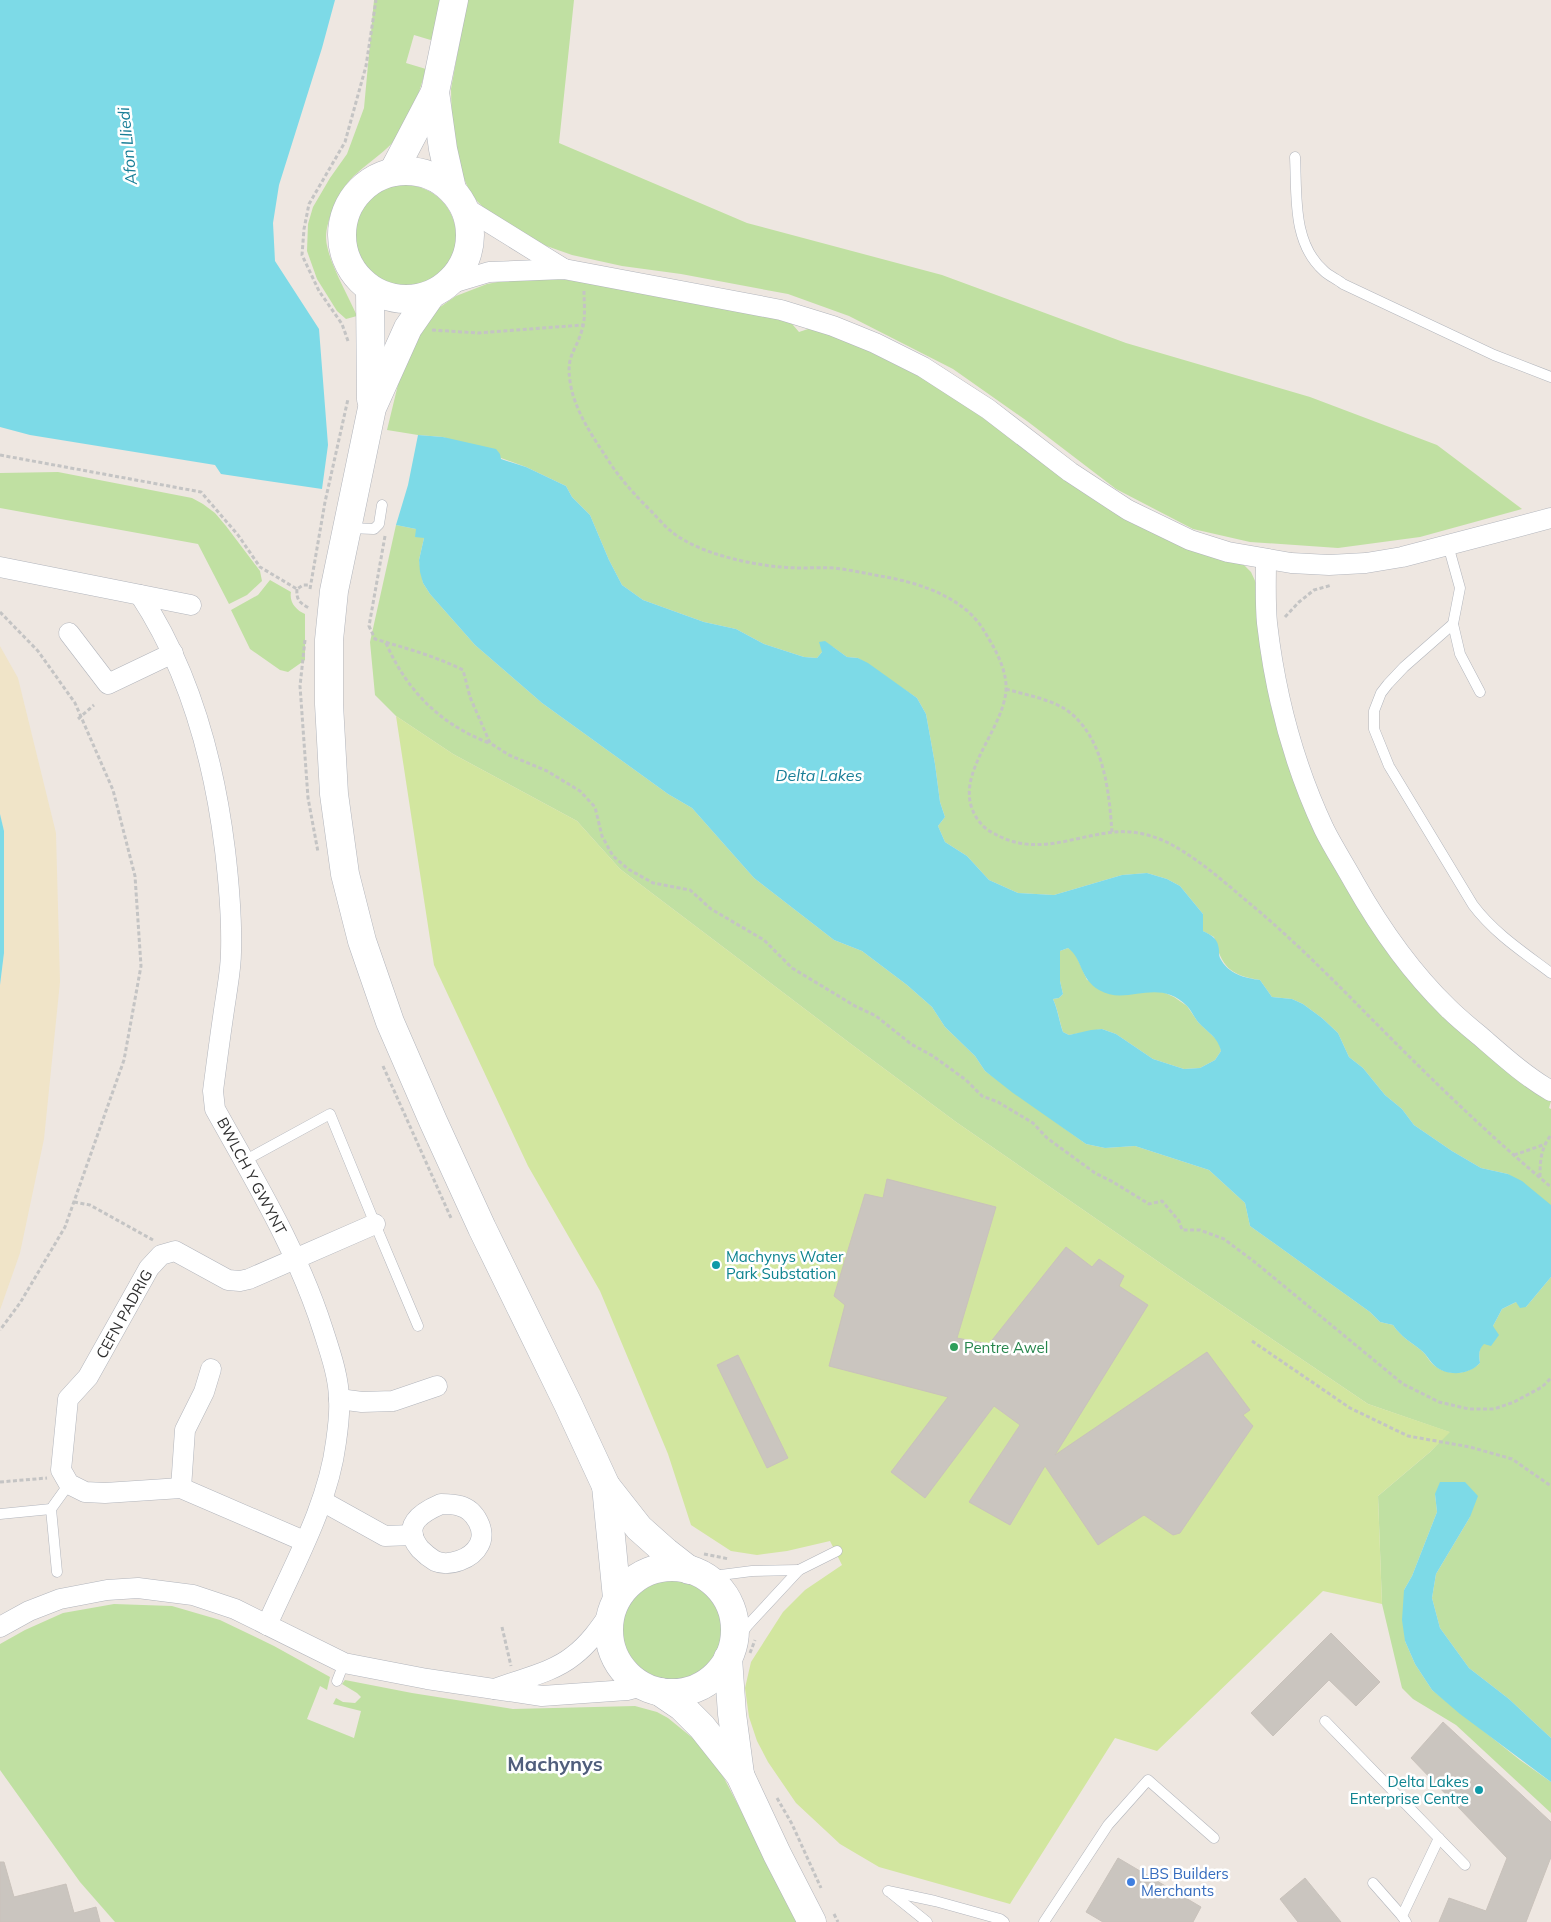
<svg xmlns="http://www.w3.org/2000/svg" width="1551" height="1922" font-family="Mulish,sans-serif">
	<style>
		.green { fill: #c0e0a2 }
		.sand { fill: #f0e4c8 }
		.pitch { fill: #d2e69f }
		.water { fill: #7ddae7; fill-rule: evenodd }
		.building { fill: #cac5bf; stroke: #c9c2bb }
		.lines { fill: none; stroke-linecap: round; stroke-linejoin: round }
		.lane-casing { stroke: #b2b5bc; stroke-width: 11 }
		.street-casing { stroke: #b2b5bc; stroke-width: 21 }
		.secondary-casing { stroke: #b2b5bc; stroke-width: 29 }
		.path { stroke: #c4c4c4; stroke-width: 3; stroke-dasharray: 4 2.5; stroke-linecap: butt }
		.lane { stroke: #fff; stroke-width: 10 }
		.street { stroke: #fff; stroke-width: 20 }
		.secondary { stroke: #fff; stroke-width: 28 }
		.culture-dot { fill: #0f9aa8; stroke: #fff; stroke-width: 2 }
		.leisure-dot { fill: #2e9e5b; stroke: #fff; stroke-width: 2 }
		.shop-dot { fill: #3f7fe0; stroke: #fff; stroke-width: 2 }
		.labels { text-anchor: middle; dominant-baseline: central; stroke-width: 5; stroke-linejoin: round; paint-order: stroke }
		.street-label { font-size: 15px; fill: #2e2e2e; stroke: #fff }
		.culture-label { font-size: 15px; fill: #0d838f; stroke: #fff; text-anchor: start }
		.leisure-label { font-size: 15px; fill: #27864d; stroke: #fff; text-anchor: start }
		.shop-label { font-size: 15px; fill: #366cbe; stroke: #fff; text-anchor: start }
		.water-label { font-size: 16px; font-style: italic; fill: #187e97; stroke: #fff }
		.district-label { font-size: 20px; font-weight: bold; fill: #505e7c; stroke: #fff }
	</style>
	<rect width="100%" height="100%" fill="#eee7e1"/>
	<g class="green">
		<path d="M374,0H442L434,41L414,35L406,63L426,69C419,92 413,116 398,136C387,151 370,161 356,174C341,186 326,219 326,238C327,260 348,295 357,316L346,319L337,311L317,279L307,251L308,224L313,207L330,178L347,154L364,108Z"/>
		<path d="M467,0H574L559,143L747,223L942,275L1126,343L1310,397L1437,445L1522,509L1420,537L1338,548L1250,542L1193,529L1116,489L1027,421L953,369L849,316L788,294L681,274L622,266L572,255L524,238L494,218L471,195L460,169L452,130L451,89Z"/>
		<circle cx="405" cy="236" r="51"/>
		<path d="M520,278H554L689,298L787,318L799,332L814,327L917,371L1101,502L1242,563L1251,572L1256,583L1319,833L1472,1040L1551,1101L1549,1108L1551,1109V1206L1508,1174L1481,1168L1452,1151L1414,1125L1402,1109L1385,1095L1363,1068L1349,1057L1338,1033L1322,1018L1303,1004L1292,999L1272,997L1260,980C1229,975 1222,967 1214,937L1203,931V914L1180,886L1167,879L1147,873L1122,875L1054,895L1018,893L989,880L967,856L945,842L938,826L945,817L940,802L935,764L926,714L917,698L858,658L847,657L833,647L822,652L817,658L804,657L764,644L736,629L704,622L643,600L622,585L609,560L590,515L572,497L566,486L526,467L443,437L418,435L387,430L403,364L433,312L456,296L487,284Z"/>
		<path d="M58,472L192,498L203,504L215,513L226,526L260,571L262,581L247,595L229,604L198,544L0,508V473Z"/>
		<path d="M396,525L416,529L424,538L419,560L423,583L430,594L475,645L542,703L668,794L692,808L754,878L834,940L862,951L907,985L932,1007L945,1027L975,1056L985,1071L1086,1144L1105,1148L1135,1146L1209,1170L1245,1203L1250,1226L1370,1312L1380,1322L1393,1325C1401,1337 1411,1342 1422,1351C1427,1355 1429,1362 1435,1366C1448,1376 1468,1375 1480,1363C1479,1354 1478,1350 1484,1343L1502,1309L1516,1302L1526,1307L1551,1277V1738L1509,1699L1469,1668L1440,1628L1432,1598L1436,1574L1470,1517L1435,1494L1437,1512L1412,1576L1404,1590L1405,1641L1415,1664L1432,1690L1520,1760L1551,1782V1813L1456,1725L1413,1699L1402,1688L1382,1604L1378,1496L1430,1452L1449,1432L1368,1404L1179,1276L956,1122L851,1044L620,869L577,821L453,754L396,716L375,695L370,642Z"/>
		<path d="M270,580L291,592C289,602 296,610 305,614V660L288,672L280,670L250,649L231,610L258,595Z"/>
		<path d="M1068,948L1075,953L1087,980L1146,992H1163L1174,997L1187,1006L1198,1022L1219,1042L1221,1051L1215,1060L1200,1068L1184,1069L1153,1059L1116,1034L1102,1029L1069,1035L1063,1032C1059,1020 1058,1010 1053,999L1059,998L1063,994L1060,981V951Z"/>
		<circle cx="671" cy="1630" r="54"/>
		<path d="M114,1604L172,1606L220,1620L274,1646L330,1677L327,1690L320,1686L307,1719L354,1738L361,1711L333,1704L336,1698L343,1702L355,1703L361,1697L357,1693L342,1684L345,1680L412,1693L513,1709L635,1706L657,1712L668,1718L711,1753L799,1922H115L80,1882L0,1770V1644L25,1630L63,1613Z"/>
	</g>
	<path class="sand" d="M0,646L18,678L56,833L60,982L44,1139L20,1253L0,1310V985L4,953V831L0,814Z"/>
	<path class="pitch" d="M396,716L453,754L577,821L620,869L851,1044L956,1122L1179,1276L1368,1404L1450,1432L1430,1452L1378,1496L1382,1604L1323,1591L1157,1751L1115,1738L1010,1904L879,1867L840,1844L796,1803L768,1762L757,1741L749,1717L745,1688L751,1662L783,1612L805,1590L842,1565L830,1541L787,1551L757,1555L731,1551L691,1525L668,1454L600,1291L528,1166L434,965Z"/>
	<g class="water">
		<path d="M0,0H335L322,48L279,185L273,223L275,261L319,329L328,445L322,489L221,474L215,465L30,435L0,427Z"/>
		<path d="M418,435L443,437L496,449L500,454L501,459L526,467L566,486L572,497L590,515L609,560L622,585L643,600L704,622L736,629L764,644L804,657L817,658L822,652L819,642L825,641L847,657L858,658L868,663L917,698L926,714L935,764L940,802L945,817L938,826L945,842L967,856L989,880L1018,893L1054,895L1122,875L1147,873L1167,879L1180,886L1203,914V931C1213,936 1218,939 1219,950C1219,953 1219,956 1220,958C1228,974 1245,978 1260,980L1272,997L1292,999L1303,1004L1322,1018L1338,1033L1349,1057L1363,1068L1385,1095L1402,1109L1414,1125L1452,1151L1481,1168L1508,1174L1522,1181L1551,1205V1277L1526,1307L1520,1308L1516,1302L1502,1309L1493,1326L1499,1335L1491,1346L1484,1344C1478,1350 1479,1355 1480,1363C1469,1375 1448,1377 1435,1366C1430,1362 1427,1355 1422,1351C1411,1342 1401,1337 1393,1325L1380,1322L1370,1312L1250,1226L1245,1203L1209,1170L1135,1146L1105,1148L1086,1144L1013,1093L985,1071L975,1056L945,1027L932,1007L907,985L862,951L834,940L754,878L692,808L668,794L542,703L475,645L430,594L423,583L420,572L419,560L424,538L415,537L416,529L396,525L408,485ZM1068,948C1083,959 1079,978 1099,990C1127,1007 1157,976 1187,1006C1191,1010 1194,1017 1198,1022C1207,1032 1218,1037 1221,1051L1215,1060L1200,1068L1184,1069L1153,1059L1116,1034L1102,1029L1091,1030L1069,1035L1063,1032C1059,1021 1058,1010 1053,999L1059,998L1063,994L1060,981V951Z"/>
		<path d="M0,814L4,831V953L0,985Z"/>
		<path d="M1440,1482H1465L1478,1496L1470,1517L1436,1574L1432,1598L1440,1628L1469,1668L1509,1699L1551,1738V1782L1460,1714L1432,1690L1415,1664L1405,1641L1402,1620L1404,1590L1412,1576L1437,1512L1435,1494Z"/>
	</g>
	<g class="building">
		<path d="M887,1179L996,1207L957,1338L989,1344L1066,1247L1092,1267L1099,1259L1124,1276L1119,1286L1148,1305L1055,1455L1207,1352L1250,1410L1243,1415L1253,1426L1180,1533L1173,1535L1144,1515L1098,1545L1045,1466L1010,1525L969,1502L1020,1425L994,1406L925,1498L891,1472L948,1397L829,1366L845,1305L834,1296L865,1194L883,1198Z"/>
		<path d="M738,1355L788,1458L767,1468L717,1365Z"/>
		<path d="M1331,1633L1380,1682L1356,1706L1329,1680L1273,1736L1251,1713Z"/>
		<path d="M1443,1722L1551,1822V1857L1526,1922H1439L1449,1898L1486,1911L1507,1858L1411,1758Z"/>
		<path d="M1118,1858L1201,1907L1193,1922H1103L1086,1912Z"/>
		<path d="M0,1862H4L14,1897L66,1884L74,1913L96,1907L100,1922H0Z"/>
		<path d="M1305,1878L1341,1922H1298L1280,1899Z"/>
	</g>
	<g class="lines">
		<g class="lane-casing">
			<g id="lane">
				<path d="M1295,157C1297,195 1292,243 1324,271C1329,276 1337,279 1343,284L1494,355L1551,377"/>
				<path d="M349,528L374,529L379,524L382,505"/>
				<path d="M1448,545L1460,588L1453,624L1460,654L1480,692"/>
				<path d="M1453,624L1404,667L1388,684L1381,693L1374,711V729L1389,766L1473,905C1494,933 1523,952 1551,973"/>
				<path d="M244,1161L330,1114L375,1224L418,1326"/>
				<path d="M0,1514L51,1509"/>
				<path d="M57,1572L51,1509L69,1484"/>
				<path d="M705,1577L752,1571L799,1570"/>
				<path d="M733,1645L748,1625L799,1570L837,1551"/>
				<path d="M337,1681L344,1663"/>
				<path d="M1325,1721L1465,1865"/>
				<path d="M1373,1883L1402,1916"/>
				<path d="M888,1891L935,1901L1000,1919L1004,1922"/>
				<path d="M891,1893L927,1922"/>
				<path d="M1044,1922L1108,1825L1148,1780L1214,1838"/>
				<path d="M1406,1922L1402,1916L1439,1838"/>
			</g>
		</g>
		<g class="street-casing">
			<g id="street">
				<path d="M464,207L564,269"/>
				<path d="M449,284L489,272L564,269L781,310L833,326L875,343L923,367L988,409L1070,472L1128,510L1190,540L1228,552L1291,563L1329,565L1366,563L1402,557L1551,518"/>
				<path d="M1266,559C1266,580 1265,602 1267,623C1275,693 1294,765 1324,829C1333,847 1344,864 1354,882C1380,928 1410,971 1448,1008C1458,1018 1469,1027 1480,1036C1502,1055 1525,1076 1551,1091"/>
				<path d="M0,567L191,605"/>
				<path d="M140,595C190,671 214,760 225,850C229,884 232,918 231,952C231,967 228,983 226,997C221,1029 217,1060 213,1091L215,1109C255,1181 298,1251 323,1330C330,1352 339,1377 339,1400C340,1413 338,1428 336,1442C328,1506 293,1566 267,1625"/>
				<path d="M69,633L108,684L173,653"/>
				<path d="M339,1399L362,1402L393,1401L437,1386"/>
				<path d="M181,1488L185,1430L204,1392L211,1369"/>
				<path d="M322,1501L385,1536L413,1535"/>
				<path d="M441,1504C447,1504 454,1504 460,1506C475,1510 487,1531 479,1545C472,1559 449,1567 435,1561C430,1558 424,1553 420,1549C401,1526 420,1513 441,1504Z"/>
				<path d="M304,1541L181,1488L105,1493L85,1492L69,1484L61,1470L68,1399L88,1377L149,1268L161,1255L175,1251L228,1280L240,1281L249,1279L375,1224"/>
				<path d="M0,1627L29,1611L60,1599L107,1590L138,1588L193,1595L235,1609L344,1663L427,1679L542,1696L627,1690L642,1686"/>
				<path d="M495,1689C520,1679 552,1673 573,1656C589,1644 600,1628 611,1612"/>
			</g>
		</g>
		<g class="secondary-casing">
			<g id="secondary">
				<path d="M435,92L443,149L452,189"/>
				<circle cx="406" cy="235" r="64"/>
				<path d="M393,172L435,92L454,0"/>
				<path d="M370,289L371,399"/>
				<path d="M431,295L408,328L372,408L334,591L329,640V704L334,794L345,874L362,941L390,1022L433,1121L482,1228L568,1404L606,1486L639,1528L666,1552L689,1570"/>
				<path d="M606,1486L617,1598"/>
				<circle cx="672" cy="1630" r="63"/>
				<path d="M728,1658L732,1714L740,1774"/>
				<path d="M660,1692L682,1707L702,1727L740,1775L777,1854L812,1922"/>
			</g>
		</g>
		<g class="path">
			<path d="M584,291C584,303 586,317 582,330C576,351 566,355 570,381C574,411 594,438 610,463C622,481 635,495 650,510C657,517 664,526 672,532C698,553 747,564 781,567C799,569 817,567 835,568C850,570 865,573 880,576C910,581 941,590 965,609C978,619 985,632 993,646C1000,659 1007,675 1006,690C1003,735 943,783 983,826C985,828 992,833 995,834C1036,857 1073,836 1115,832C1135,830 1157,836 1174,846C1199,860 1221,879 1242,897C1280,928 1315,962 1349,996C1414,1062 1480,1128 1551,1187"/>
			<path d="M432,330L478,333L583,325"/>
			<path d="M348,341L342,324L319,291L302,255L304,229L309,204L345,142L366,66L376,0"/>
			<path d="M0,455L201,492L238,535L260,567L297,589L303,585H310"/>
			<path d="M385,536L369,626L375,639C405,648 435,656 463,670L470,697L490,743L509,755L547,771L580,791L595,807L602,836L613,856L628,869L653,883L690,890L711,909L764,940L792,968L855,1006L876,1016L911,1044L933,1056L966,1080L982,1096L998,1102L1033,1123L1047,1138L1095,1173L1113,1182L1149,1204L1162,1201L1179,1221L1182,1230H1200L1224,1239L1256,1263L1403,1384L1439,1402L1469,1409H1494L1514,1402L1542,1387L1551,1378"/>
			<path d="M297,589C296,600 300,603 309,608"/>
			<path d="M310,589L325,502L348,399"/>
			<path d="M0,612L38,651L75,703L113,790L135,876L141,966L124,1060L65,1227L20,1303L0,1330"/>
			<path d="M1285,617L1299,602L1314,590L1332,585"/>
			<path d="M305,640L300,686L308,798L318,852"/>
			<path d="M386,643C407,691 440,724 489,743"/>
			<path d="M1006,689C1026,695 1051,699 1068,711C1104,738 1109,791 1112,832"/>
			<path d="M78,719L94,705"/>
			<path d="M383,1066L451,1218"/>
			<path d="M1514,1155L1543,1145"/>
			<path d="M1540,1177C1540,1160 1541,1148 1551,1135"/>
			<path d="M74,1202L90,1205L153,1240"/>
			<path d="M1252,1341L1350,1408L1408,1436L1470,1447L1512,1459L1551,1486"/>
			<path d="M0,1482L47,1478"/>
			<path d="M704,1554L729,1559"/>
			<path d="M502,1627L511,1666"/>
			<path d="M750,1653L755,1640"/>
			<path d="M777,1798L792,1824L821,1888"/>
			<path d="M834,1914L838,1922"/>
		</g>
		<use href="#lane" class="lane"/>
		<use href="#street" class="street"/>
		<use href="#secondary" class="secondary"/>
	</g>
	<g class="culture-dot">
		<circle cx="716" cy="1265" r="5"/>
		<circle cx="1479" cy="1790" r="5"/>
	</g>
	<circle class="leisure-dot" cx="954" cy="1347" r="5"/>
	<circle class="shop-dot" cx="1131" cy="1882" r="5"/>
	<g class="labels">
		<g class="street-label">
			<text transform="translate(252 1176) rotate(62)">BWLCH Y GWYNT</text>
			<text transform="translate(124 1314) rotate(-61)">CEFN PADRIG</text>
		</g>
		<g class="culture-label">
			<text x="726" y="1256">Machynys Water<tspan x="726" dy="17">Park Substation</tspan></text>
			<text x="1469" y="1781" text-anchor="end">Delta Lakes<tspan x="1469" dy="17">Enterprise Centre</tspan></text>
		</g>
		<g class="leisure-label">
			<text x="964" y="1347">Pentre Awel</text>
		</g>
		<g class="shop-label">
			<text x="1141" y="1873">LBS Builders<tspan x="1141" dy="17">Merchants</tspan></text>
		</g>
		<g class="water-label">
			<text transform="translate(127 146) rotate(-96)">Afon Lliedi</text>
			<text x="819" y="775">Delta Lakes</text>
		</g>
		<g class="district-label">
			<text x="555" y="1763">Machynys</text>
		</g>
	</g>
</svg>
